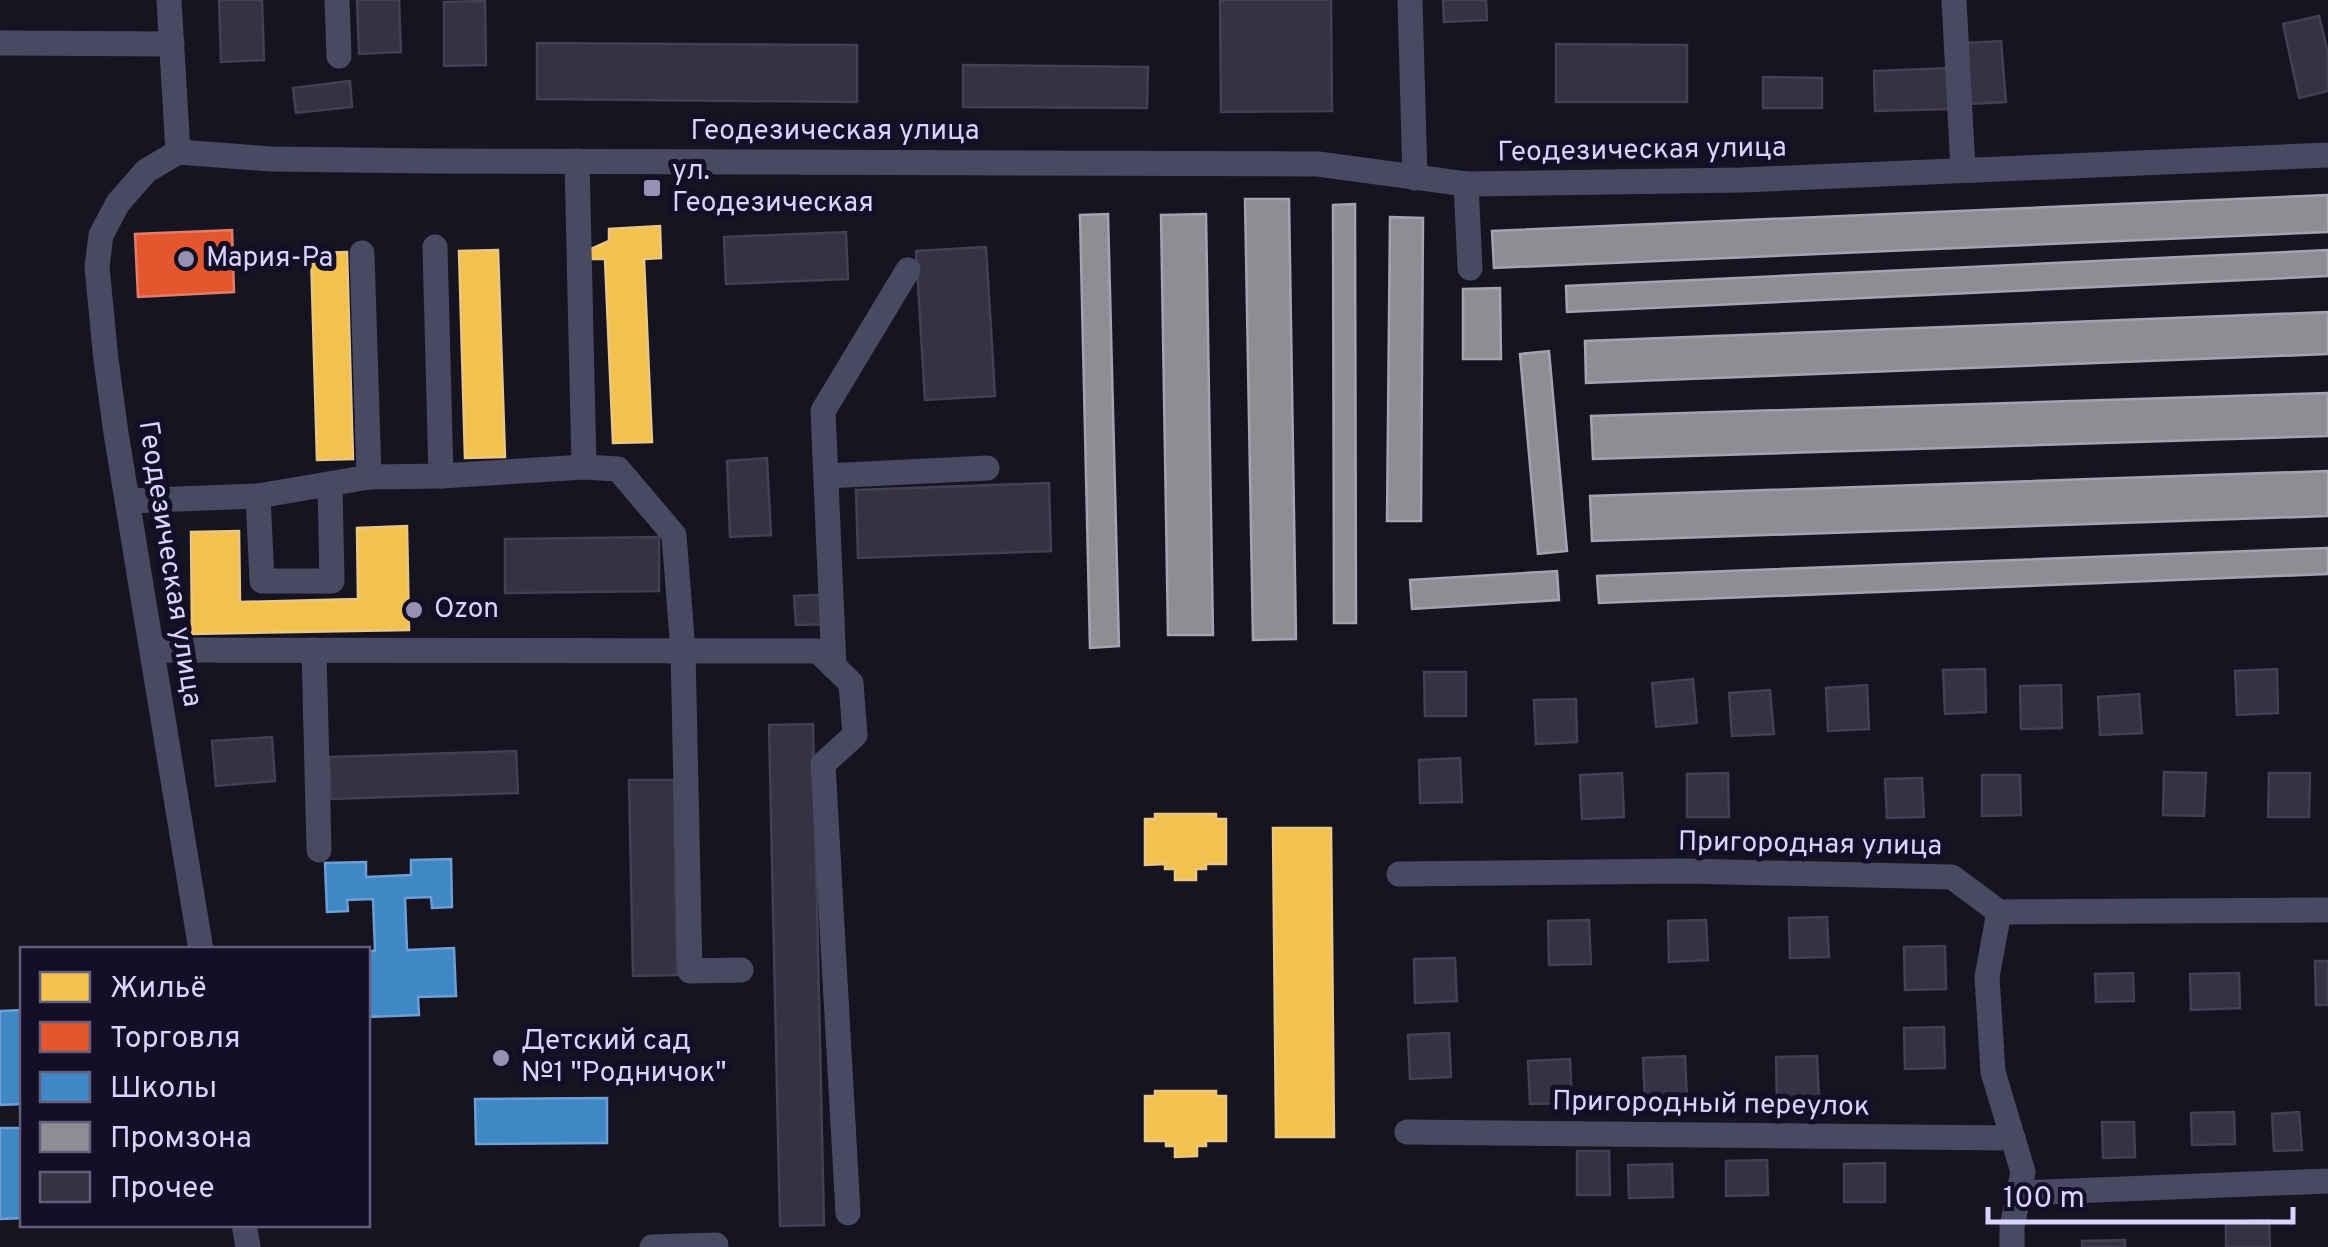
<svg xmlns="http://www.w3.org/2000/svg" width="2328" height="1247" font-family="Overpass,sans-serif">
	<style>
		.homes { fill: #f2c14e; stroke: #eac783; stroke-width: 2.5 }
		.shops { fill: #e4572e; stroke: #e17c6d; stroke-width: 2.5 }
		.schools { fill: #3f88c5; stroke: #6d9fd6; stroke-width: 2.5 }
		.industry { fill: #8d8d92; stroke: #a4a2b3; stroke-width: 2.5 }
		.building { fill: #343243; stroke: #433f54; stroke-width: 2.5 }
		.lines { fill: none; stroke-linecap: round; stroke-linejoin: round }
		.minor { stroke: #4a4962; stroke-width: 25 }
		.poi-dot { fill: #9591b1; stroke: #130f26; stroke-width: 4 }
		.labels { text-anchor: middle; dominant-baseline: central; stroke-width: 10; stroke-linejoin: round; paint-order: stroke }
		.street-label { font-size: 28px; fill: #d9d4ff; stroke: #130f26 }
		.poi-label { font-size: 28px; fill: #d9d4ff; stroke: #130f26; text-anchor: start }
	</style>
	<rect width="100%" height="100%" fill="#161421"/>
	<g class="homes">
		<path d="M660,226L661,258L644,259L652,442L613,443L605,259H586V251L609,241V229Z"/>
		<path d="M498,250L505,457L465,458L459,251Z"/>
		<path d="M347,252L353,459L317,460L311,253Z"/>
		<path d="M407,526L409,630L192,634L191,532L239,531L240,602L358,599L357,528Z"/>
		<path d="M1155,814H1216V819H1226V864H1206V869H1196V880H1175V869H1165V864L1145,865V819H1155Z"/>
		<path d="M1273,828H1331L1334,1137H1276Z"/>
		<path d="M1155,1091H1216V1096H1226V1141H1206V1146H1197V1156L1175,1157V1146H1166V1141H1145V1096H1155Z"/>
	</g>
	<path class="shops" d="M232,230L234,292L138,297L135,234Z"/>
	<g class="schools">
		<path d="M451,859L452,907L432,908L431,897L405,898L407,950L454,948L456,996L418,997L419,1015L368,1017V951H375L373,899L347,900L348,911L327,912L325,863L366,862V877L411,875V860Z"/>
		<path d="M22,1010V1104L0,1105V1011Z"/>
		<path d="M607,1098V1143L476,1144L475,1099Z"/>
		<path d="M0,1128H22V1218L0,1219Z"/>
	</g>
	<g class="industry">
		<path d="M2328,195V232L1494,268L1492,231Z"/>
		<path d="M1245,199H1289L1296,639L1253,640Z"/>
		<path d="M1355,204L1356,623H1334L1333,205Z"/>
		<path d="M1108,214L1119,646L1090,648L1080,215Z"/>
		<path d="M1206,214L1213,635H1168L1161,215Z"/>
		<path d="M1390,217L1423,218L1421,521H1387Z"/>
		<path d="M2328,250V276L1567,312L1566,286Z"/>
		<path d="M1500,288L1501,359H1463V289Z"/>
		<path d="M2328,312V354L1586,383L1585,341Z"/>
		<path d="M1549,351L1567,551L1538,554L1520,354Z"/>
		<path d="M2328,393V436L1593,459L1591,416Z"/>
		<path d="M2328,471V516L1592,541L1590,496Z"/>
		<path d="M2328,548V574L1599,603L1597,576Z"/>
		<path d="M1557,571L1559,600L1412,609L1410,580Z"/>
	</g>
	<g class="building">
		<path d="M219,0H262L264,60L221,62Z"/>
		<path d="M357,0H399L401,52L359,54Z"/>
		<path d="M1220,0H1331L1332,111L1221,112Z"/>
		<path d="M1443,0H1486L1487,20L1444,22Z"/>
		<path d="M485,1L486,65L444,66V2Z"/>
		<path d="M2319,16L2328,53V91L2299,98L2283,24Z"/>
		<path d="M2001,41L2006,102L1969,104L1964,43Z"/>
		<path d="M537,43L857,45V102L537,99Z"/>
		<path d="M1556,44L1687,45V102H1556Z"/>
		<path d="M963,65L1148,67L1147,108L963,107Z"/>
		<path d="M1950,68L1951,109L1875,111L1874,71Z"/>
		<path d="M1763,77L1822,78V108H1763Z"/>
		<path d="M350,81L352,107L296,113L293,88Z"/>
		<path d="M846,232L848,279L726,284L724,237Z"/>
		<path d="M986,247L995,396L925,400L916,251Z"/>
		<path d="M767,458L771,535L730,537L727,461Z"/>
		<path d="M1049,483L1051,551L858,558L856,490Z"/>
		<path d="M659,537V591L505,593V539Z"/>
		<path d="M830,594L831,624L796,625L794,596Z"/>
		<path d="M1985,669L1986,712L1945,714L1943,670Z"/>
		<path d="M2277,669L2278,713L2237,715L2235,671Z"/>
		<path d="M1424,672H1466V716H1425Z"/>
		<path d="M1693,679L1697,723L1656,727L1652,683Z"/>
		<path d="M1867,685L1869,729L1828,731L1826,688Z"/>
		<path d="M2061,685L2062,728L2021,729L2020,686Z"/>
		<path d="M1770,690L1774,734L1732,736L1729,693Z"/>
		<path d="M2139,694L2142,733L2100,735L2098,697Z"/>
		<path d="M1576,699L1577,742L1536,744L1534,700Z"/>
		<path d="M813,724L824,1225L780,1226L769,725Z"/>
		<path d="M272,737L275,781L216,786L212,741Z"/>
		<path d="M516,751L518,793L331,799L329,757Z"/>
		<path d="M1460,758L1462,802L1420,803L1419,760Z"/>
		<path d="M2164,772L2206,773L2204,816L2163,815Z"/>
		<path d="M1622,773L1624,817L1582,819L1580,775Z"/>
		<path d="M1728,773L1729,817H1687V774Z"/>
		<path d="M2269,773H2310L2309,817H2268Z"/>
		<path d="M1982,775H2020L2021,815L1982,816Z"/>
		<path d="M1922,778L1924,817L1887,818L1885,779Z"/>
		<path d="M629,780H674L677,975L633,976Z"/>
		<path d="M1827,917L1829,957L1790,958L1789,918Z"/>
		<path d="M1589,920L1591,964L1549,965L1548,921Z"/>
		<path d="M1706,920L1708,960L1669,962L1668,921Z"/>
		<path d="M1945,946L1946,989L1905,990L1904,947Z"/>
		<path d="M1455,958L1457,1001L1415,1003L1414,959Z"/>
		<path d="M2315,961H2328V1005H2316Z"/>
		<path d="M2133,973L2134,1001L2096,1002L2095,974Z"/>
		<path d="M2239,973L2240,1008L2191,1010L2190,974Z"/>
		<path d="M1944,1027L1945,1068L1905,1069L1904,1028Z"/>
		<path d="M1449,1033L1451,1077L1410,1079L1408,1035Z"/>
		<path d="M1685,1056L1687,1100L1645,1102L1643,1058Z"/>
		<path d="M1817,1056L1819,1100L1777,1101L1776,1057Z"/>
		<path d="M1570,1059L1572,1103L1530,1104L1528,1061Z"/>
		<path d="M2234,1112L2235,1144L2192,1145L2191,1113Z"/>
		<path d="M2299,1112L2302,1150L2274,1151L2272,1114Z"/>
		<path d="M2102,1122H2134L2135,1157L2103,1158Z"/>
		<path d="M1577,1151H1609L1610,1195H1577Z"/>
		<path d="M1767,1160L1768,1195L1726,1196V1161Z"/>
		<path d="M1885,1163V1202H1844V1164Z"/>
		<path d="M1672,1164L1673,1197L1629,1198L1628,1165Z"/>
		<path d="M2269,1220L2270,1247H2226V1222Z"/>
		<path d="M2125,1240V1247H2082V1241Z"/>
	</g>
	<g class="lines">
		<g class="minor">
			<path d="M169,0L178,152"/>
			<path d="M337,0L339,56"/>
			<path d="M1410,0L1415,178"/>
			<path d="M1954,0L1963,169"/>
			<path d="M0,43L172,44"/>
			<path d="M577,161L584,467"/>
			<path d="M1466,184L1470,268"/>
			<path d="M435,247L441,476"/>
			<path d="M362,253L369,477"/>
			<path d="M826,476L987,468"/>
			<path d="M258,496L369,477L441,476L584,467L618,469L674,535L683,651L690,971L741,970"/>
			<path d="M128,501L258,496L262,581H332L330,484"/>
			<path d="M153,650L818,651L851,683L855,735L823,764L848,1213"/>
			<path d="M314,650L319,850"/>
			<path d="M834,667L823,411L908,270"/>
			<path d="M1399,874L1685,871L1952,877L1999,912L2328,910"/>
			<path d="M1999,912L1987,977L1993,1072L2023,1172L2012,1227V1247"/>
			<path d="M201,950L116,433L106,360L97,267L101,235L118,203L146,171L178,152L271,159L433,161L1318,164L1466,184L1742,180L2328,155"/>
			<path d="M1407,1132L2013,1138"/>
			<path d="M2020,1193L2328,1181"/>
			<path d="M244,1224L248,1247"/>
			<path d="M652,1247L716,1245"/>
		</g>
	</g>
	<g class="poi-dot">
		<rect x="642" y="178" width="20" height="20" rx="5"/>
		<circle cx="186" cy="259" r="10"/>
		<circle cx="414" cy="610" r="10"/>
		<circle cx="501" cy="1058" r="10"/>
	</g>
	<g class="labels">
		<g class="street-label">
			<text x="835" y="132">Геодезическая улица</text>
			<text transform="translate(1642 151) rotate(-1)">Геодезическая улица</text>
			<text transform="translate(169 564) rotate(81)">Геодезическая улица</text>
			<text transform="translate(1810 845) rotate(1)">Пригородная улица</text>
			<text transform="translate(1711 1105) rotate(1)">Пригородный переулок</text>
		</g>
		<g class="poi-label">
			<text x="672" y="172">ул.<tspan x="672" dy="32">Геодезическая</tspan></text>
			<text x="206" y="259">Мария-Ра</text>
			<text x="434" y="610">Ozon</text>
			<text x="521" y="1042">Детский сад<tspan x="521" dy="32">№1 "Родничок"</tspan></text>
		</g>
	</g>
	<rect x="20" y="947" width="350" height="280" fill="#130f26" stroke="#625e7d" stroke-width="2.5"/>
	<rect x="40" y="972" width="50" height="30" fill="#f2c14e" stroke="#625e7d" stroke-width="2.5"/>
	<text x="110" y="997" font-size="30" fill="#d9d4ff">Жильё</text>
	<rect x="40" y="1022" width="50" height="30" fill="#e4572e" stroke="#625e7d" stroke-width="2.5"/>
	<text x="110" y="1047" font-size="30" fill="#d9d4ff">Торговля</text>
	<rect x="40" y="1072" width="50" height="30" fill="#3f88c5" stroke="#625e7d" stroke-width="2.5"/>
	<text x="110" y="1097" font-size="30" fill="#d9d4ff">Школы</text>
	<rect x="40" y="1122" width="50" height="30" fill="#8d8d92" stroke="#625e7d" stroke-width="2.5"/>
	<text x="110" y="1147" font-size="30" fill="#d9d4ff">Промзона</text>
	<rect x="40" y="1172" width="50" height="30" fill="#343243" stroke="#625e7d" stroke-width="2.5"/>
	<text x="110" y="1197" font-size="30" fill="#d9d4ff">Прочее</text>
	<path d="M1988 1207v15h305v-15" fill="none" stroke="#d9d4ff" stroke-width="5"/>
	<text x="2003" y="1207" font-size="30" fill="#d9d4ff" stroke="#130f26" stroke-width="8" paint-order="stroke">100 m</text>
</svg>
